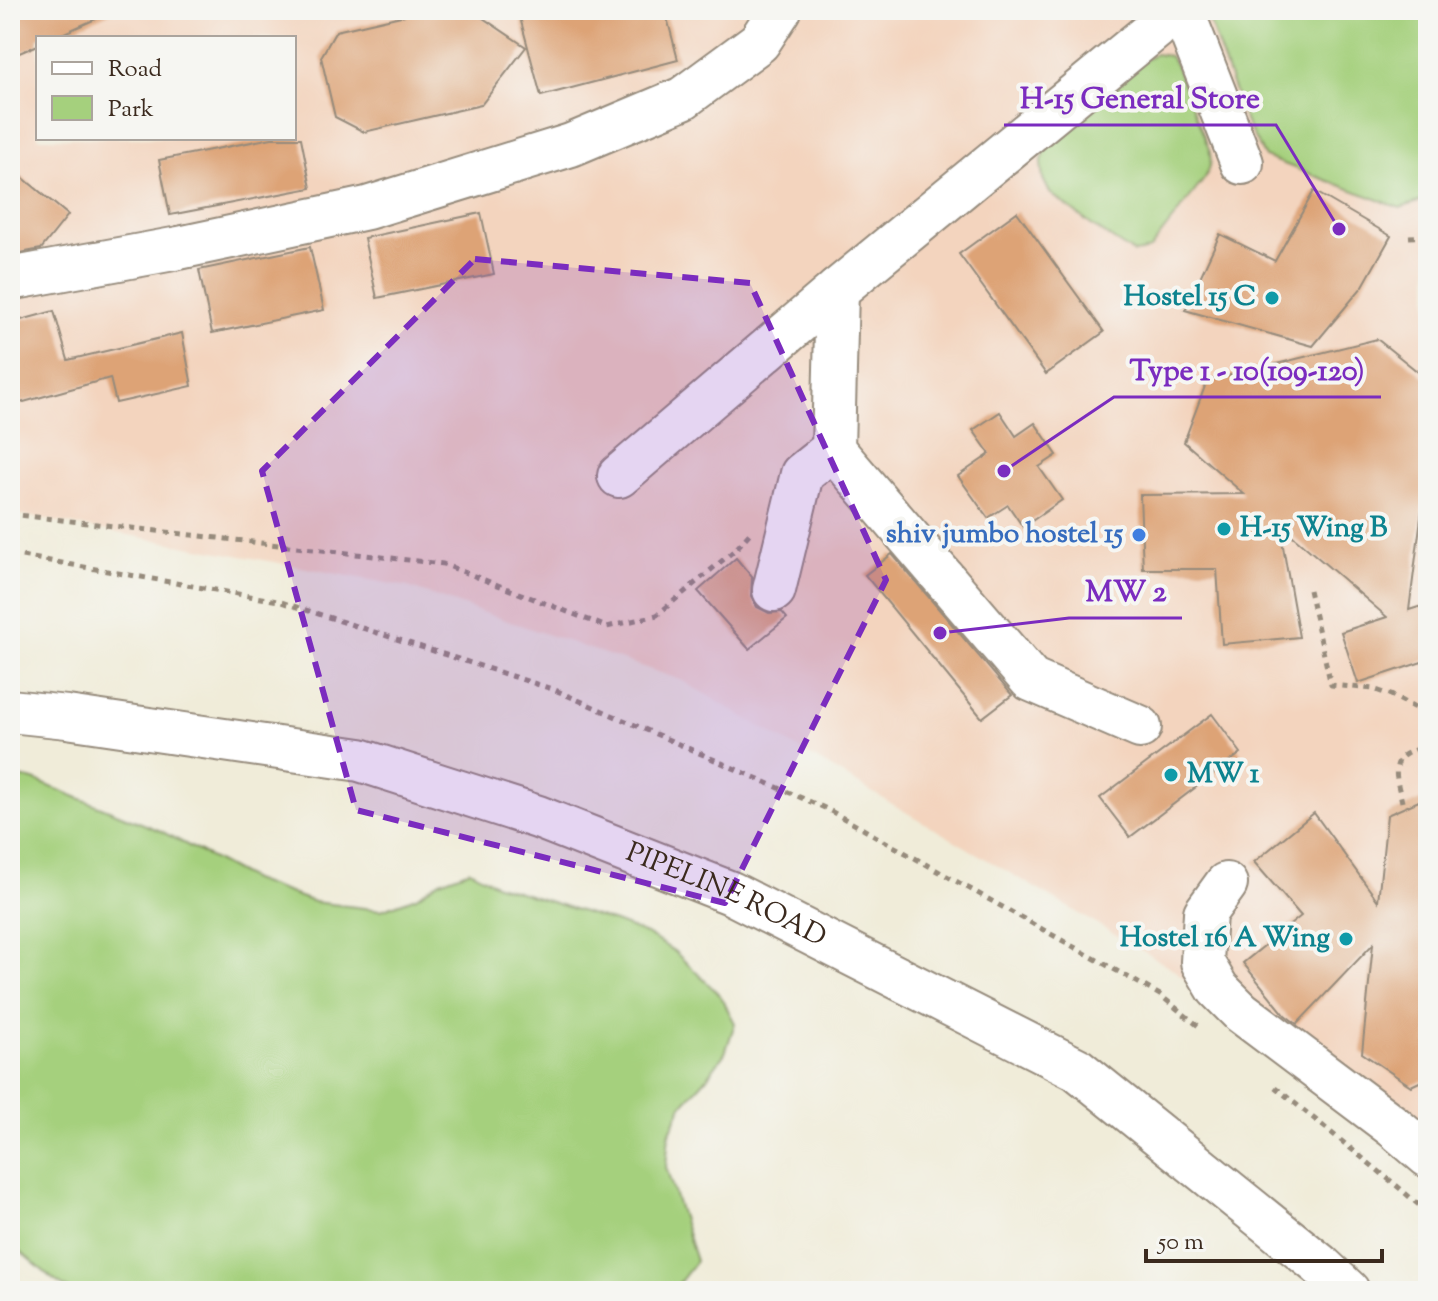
<svg xmlns="http://www.w3.org/2000/svg" width="1438" height="1301" font-family="'Sorts Mill Goudy',serif">
	<style>
		.built { fill: #f3d4be; fill-rule: evenodd }
		.green { fill: #a5d07d; stroke: #707d4e; stroke-width: 2 }
		.building { fill: #dda376 }
		.lines { fill: none; stroke-linecap: round; stroke-linejoin: round }
		.minor-casing { stroke: #968b7c; stroke-width: 46 }
		.path { stroke: #968b7c; stroke-width: 5; stroke-dasharray: 6 6; stroke-linecap: butt }
		.minor { stroke: #fff; stroke-width: 42 }
		.marked { fill: #7b2cbf; fill-opacity: 0.2; stroke: #7b2cbf; stroke-width: 6; stroke-dasharray: 16 10; stroke-linejoin: round }
		.culture-dot { fill: #0f9aa8; stroke: #f6f6f2; stroke-width: 3 }
		.shop-dot { fill: #3f7fe0; stroke: #f6f6f2; stroke-width: 3 }
		.labels { text-anchor: middle; dominant-baseline: central; stroke-width: 8; stroke-linejoin: round; paint-order: stroke }
		.culture-label { font-size: 28px; font-weight: bold; fill: #0d838f; stroke: #f6f6f2; text-anchor: end }
		.shop-label { font-size: 28px; font-weight: bold; fill: #366cbe; stroke: #f6f6f2; text-anchor: end }
		.street-label { font-size: 28px; fill: #3b2a1e; stroke: #f6f6f2 }
		.leader { fill: none; stroke: #7b2cbf; stroke-width: 3 }
		.callout-dot { fill: #7b2cbf; stroke: #f6f6f2; stroke-width: 3 }
		.callout-label { font-size: 30px; text-anchor: middle; font-weight: bold; fill: #7b2cbf; stroke: #f6f6f2; stroke-width: 8; stroke-linejoin: round; paint-order: stroke }
	</style>
	<rect width="100%" height="100%" fill="#f6f6f2"/>
	<filter id="ink" filterUnits="userSpaceOnUse"><feTurbulence type="fractalNoise" baseFrequency=".0125" numOctaves="2"/><feDisplacementMap in="SourceGraphic" scale="16" xChannelSelector="R" yChannelSelector="G"/><feConvolveMatrix kernelMatrix="1 2 1 2 8 2 1 2 1" color-interpolation-filters="sRGB"/></filter>
	<filter id="wash" filterUnits="userSpaceOnUse"><feTurbulence type="fractalNoise" baseFrequency=".006" numOctaves="4" result="noise"/><feDisplacementMap in="SourceGraphic" scale="32" xChannelSelector="R" yChannelSelector="G"/><feGaussianBlur stdDeviation="1.8" result="paint"/><feColorMatrix in="noise" values="0 0 0 0 0 0 0 0 0 0 0 0 0 0 0 0 0 1.4 0 .05"/><feComposite in="paint" operator="in"/></filter>
	<g filter="url(#wash)">
		<rect width="100%" height="100%" fill="#f0ecd9"/>
		<path class="built" d="M10,10H1428V1171L1170,967L681,680L408,587L10,513ZM38,38H294V138H38Z"/>
		<g class="green">
			<path d="M1213,10H1428V199L1400,208L1265,157L1246,123L1207,15Z"/>
			<path d="M1155,54L1170,56L1176,66L1209,149C1212,160 1211,167 1205,178L1150,249L1142,252L1134,253L1094,227L1050,193L1043,179L1041,163L1048,145L1140,63Z"/>
			<path d="M10,775L34,780L161,831L252,880L314,902L381,910L416,897L440,881L470,870L497,885L615,922L646,934L674,951L720,995L735,1023L725,1053L705,1080L682,1105L669,1134L666,1167L696,1261L676,1287L670,1291H71L54,1280L10,1243Z"/>
		</g>
		<g id="blocks">
			<g class="building">
				<path d="M10,10H116L53,38H38V45L10,57Z"/>
				<path d="M427,10H471L526,47L481,105L364,132L335,117L321,57L336,31Z"/>
				<path d="M518,10H665L678,60L541,96Z"/>
				<path d="M272,138H301L311,188L170,215L159,160Z"/>
				<path d="M10,167L68,215L41,249L10,255Z"/>
				<path d="M1314,191L1391,236L1363,286L1313,346L1185,310L1220,234L1275,261Z"/>
				<path d="M1017,212L1104,332L1046,374L959,254Z"/>
				<path d="M481,213L494,274L377,298L364,238Z"/>
				<path d="M310,247L324,310L212,333L199,270Z"/>
				<path d="M54,311L68,360L182,333L192,386L116,403L110,378L20,403L10,368V323Z"/>
				<path d="M1377,339L1428,380V488L1425,487L1409,610L1428,604V660L1358,683L1341,632L1387,617L1279,524L1299,637L1222,644L1217,569H1143L1140,495L1244,494L1184,442L1207,381Z"/>
				<path d="M1000,412L1016,436L1035,423L1057,455L1039,467L1062,500L1023,527L1008,505L988,518L958,476L990,454L973,430Z"/>
				<path d="M892,554L1012,695L982,718L865,575Z"/>
				<path d="M736,558L752,577L751,596L757,607L769,613L782,612L787,618L749,649L698,591Z"/>
				<path d="M1212,714L1241,753L1130,837L1100,798Z"/>
				<path d="M1428,797V1078L1411,1086L1362,1053L1373,944L1297,1024L1285,1015L1243,963L1301,916L1254,862L1314,813L1378,901L1387,815Z"/>
			</g>
		</g>
	</g>
	<g filter="url(#ink)">
		<use href="#blocks" fill-opacity="0" stroke="#968b7c" stroke-width="2"/>
		<g class="lines">
			<g class="minor-casing">
				<g id="minor">
					<path d="M1182,10L1242,163"/>
					<path d="M10,279L179,248L367,208L571,145L683,98L759,42L780,10"/>
					<path d="M833,449L1031,680L1140,727"/>
					<path d="M619,476L837,290L1156,28L1169,10"/>
					<path d="M774,590L802,474L833,449L837,290"/>
					<path id="s1" d="M10,711L67,717L360,760L538,817L731,893L1077,1069L1320,1265L1348,1291"/>
					<path d="M1226,884L1205,913L1202,962L1218,989L1241,1012L1394,1127L1428,1156"/>
				</g>
			</g>
			<g class="path">
				<path d="M1409,237L1428,236"/>
				<path d="M10,514L443,564L607,627L657,615L736,549L750,533"/>
				<path d="M10,554L278,601L555,690L827,809L1160,995L1201,1028"/>
				<path d="M1309,590L1331,685L1373,689L1391,695L1424,713"/>
				<path d="M1428,706L1424,713L1428,732"/>
				<path d="M1402,802C1399,786 1389,764 1406,754C1414,750 1421,748 1428,741"/>
				<path d="M1275,1087L1397,1186L1428,1213"/>
			</g>
			<use href="#minor" class="minor"/>
		</g>
	</g>
	<path class="marked" d="M475,259L750,283L886,580L725,903L356,810L262,471Z"/>
	<g class="culture-dot">
		<circle cx="1272" cy="298" r="8"/>
		<circle cx="1224" cy="529" r="8"/>
		<circle cx="1171" cy="775" r="8"/>
		<circle cx="1346" cy="939" r="8"/>
	</g>
	<circle class="shop-dot" cx="1139" cy="535" r="8"/>
	<g class="labels">
		<g class="culture-label">
			<text x="1256" y="298">Hostel 15 C</text>
			<text x="1240" y="529" text-anchor="start">H-15 Wing B</text>
			<text x="1187" y="775" text-anchor="start">MW 1</text>
			<text x="1330" y="939">Hostel 16 A Wing</text>
		</g>
		<g class="shop-label">
			<text x="1123" y="535">shiv jumbo hostel 15</text>
		</g>
		<g class="street-label">
			<text stroke="none"><textPath href="#s1" startOffset="744">PIPELINE ROAD</textPath></text>
		</g>
	</g>
	<path class="leader" d="M1339 229L1276 125H1004M1004 471L1114 397H1381M940 633L1069 618H1182"/>
	<g class="callout-dot">
		<circle cx="1339" cy="229" r="8"/>
		<circle cx="1004" cy="471" r="8"/>
		<circle cx="940" cy="633" r="8"/>
	</g>
	<g class="callout-label">
		<text x="1140" y="108">H-15 General Store</text>
		<text x="1247" y="380">Type 1 - 10(109-120)</text>
		<text x="1126" y="601">MW 2</text>
	</g>
	<rect width="1438" height="1301" fill="none" stroke="#f6f6f2" stroke-width="40"/>
	<rect x="36" y="36" width="260" height="104" fill="#f6f6f2" stroke="#aba49d" stroke-width="2"/>
	<rect x="52" y="62" width="40" height="12" fill="#ffffff" stroke="#aba49d" stroke-width="2"/>
	<text x="108" y="76" font-size="24" fill="#3b2a1e">Road</text>
	<rect x="52" y="96" width="40" height="24" fill="#a5d07d" stroke="#aba49d" stroke-width="2"/>
	<text x="108" y="116" font-size="24" fill="#3b2a1e">Park</text>
	<path d="M1146 1249v12h236v-12" fill="none" stroke="#3b2a1e" stroke-width="4"/>
	<text x="1158" y="1249" font-size="24" fill="#3b2a1e" stroke="#f6f6f2" stroke-width="6" paint-order="stroke">50 m</text>
</svg>
